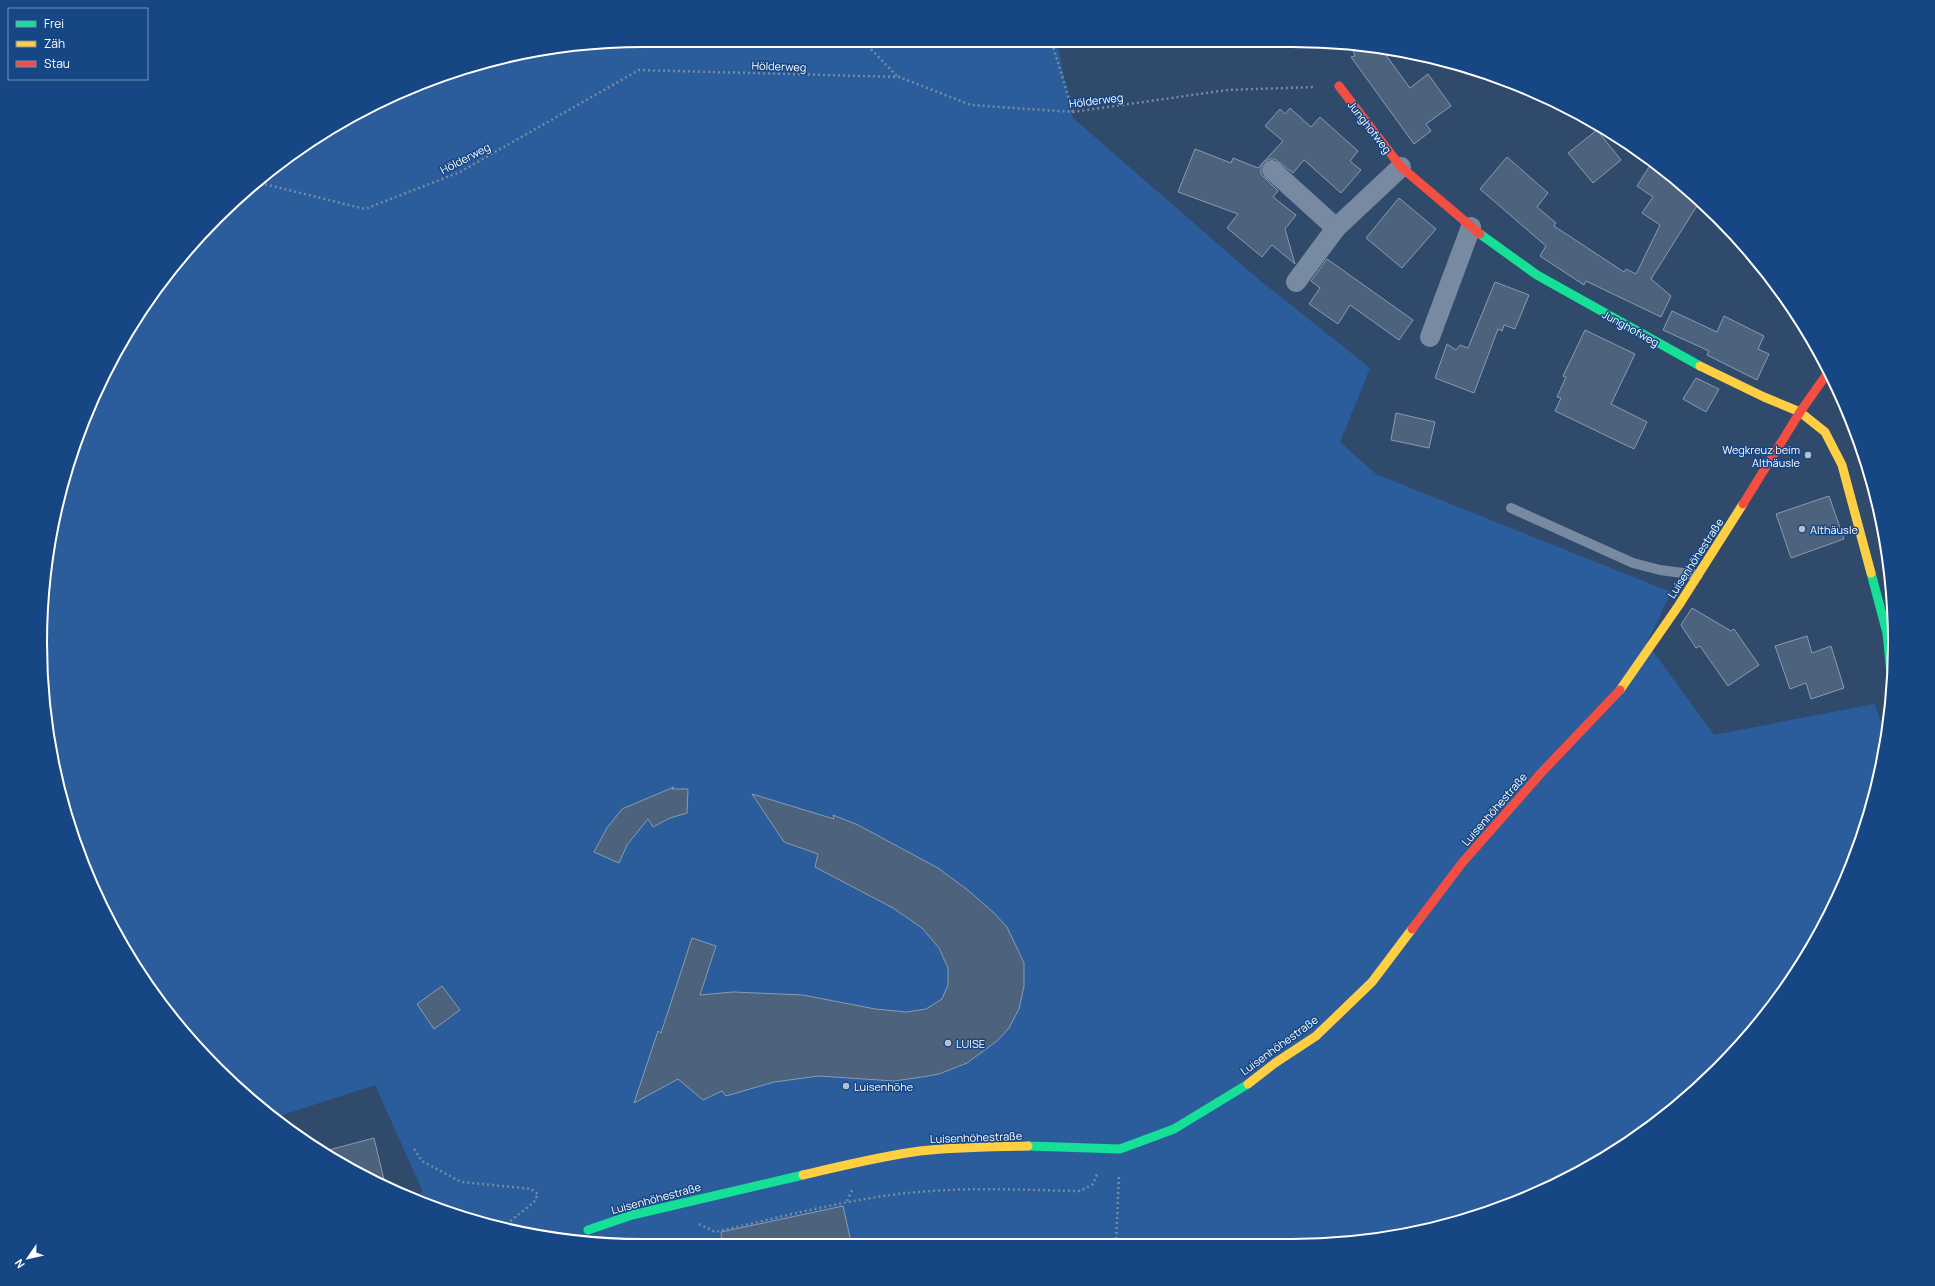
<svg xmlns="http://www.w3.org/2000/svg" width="1935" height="1286" font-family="Manrope,sans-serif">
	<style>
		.green { fill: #2b5d9c }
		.building { fill: #4d627d; stroke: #8a9bb0 }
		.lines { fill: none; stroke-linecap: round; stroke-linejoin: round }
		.path { stroke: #778aa2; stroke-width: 2.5; stroke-dasharray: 2 3; stroke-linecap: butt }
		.lane { stroke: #778aa2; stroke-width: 10 }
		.street { stroke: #778aa2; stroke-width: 20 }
		.fast { stroke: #16e098; stroke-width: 9 }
		.slow { stroke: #ffcf43; stroke-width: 9 }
		.jam { stroke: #f24e42; stroke-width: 9 }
		.poi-dot { fill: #b7c0cc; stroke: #174685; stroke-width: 1.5 }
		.labels { text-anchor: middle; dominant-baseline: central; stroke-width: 3; stroke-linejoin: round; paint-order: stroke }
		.street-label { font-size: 11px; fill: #fff; stroke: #174685 }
		.poi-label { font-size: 11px; fill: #fff; stroke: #174685; text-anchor: start }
		.rim { fill: none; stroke: #fff; stroke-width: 2 }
	</style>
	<rect width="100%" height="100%" fill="#304a6c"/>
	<path class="green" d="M643,40L1057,43L1073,118L1257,278L1370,368L1340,442L1376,474L1671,592L1647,643L1714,735L1874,704L1887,735L1863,837L1814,945L1745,1041L1659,1122L1558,1184L1448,1226L1331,1245L564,1241L487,1225L410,1196L423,1192L375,1085L273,1118L245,1096L165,1010L121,945L86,874L60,799L41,683V604L52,525L86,412L121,342L165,276L217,216L308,142L376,102L449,72L564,45Z"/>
	<g class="building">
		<path d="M1351,45L1380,47L1410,88L1428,74L1451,106L1426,124L1431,131L1414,144L1351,57L1355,56Z"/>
		<path d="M1290,108L1311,127L1320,117L1358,151L1350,161L1361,170L1341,193L1304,160L1293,173L1275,159H1269L1263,163L1261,168V174L1278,191L1273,197L1296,215L1285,229L1295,264L1272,245L1262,257L1227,228L1238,214L1178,192L1195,149L1231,163L1233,158L1258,168L1283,141L1265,126L1280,109L1285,114Z"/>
		<path d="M1597,130L1621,160L1593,183L1568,153Z"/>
		<path d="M1507,157L1548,193L1537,207L1556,223L1554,226L1624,272L1626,269L1636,274L1660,225L1642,213L1653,197L1637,186L1651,164L1690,190L1700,201L1651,279L1671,296L1661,317L1586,281L1584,285L1540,256L1546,246L1480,189Z"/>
		<path d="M1399,198L1436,229L1402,268L1366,238Z"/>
		<path d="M1327,259L1413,320L1399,340L1350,305L1338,324L1309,304L1320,288L1311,281Z"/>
		<path d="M1495,282L1529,295L1515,329L1504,325L1502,331L1498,329L1474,393L1435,378L1447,344L1456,350L1460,345L1468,348Z"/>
		<path d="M1672,311L1717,332L1724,316L1764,336L1758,349L1769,354L1757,380L1707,355L1709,351L1663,330Z"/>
		<path d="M1585,330L1635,354L1611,404L1647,422L1634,449L1555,411L1561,398L1557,397L1566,377L1563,376Z"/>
		<path d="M1696,378L1719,389L1706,412L1683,399Z"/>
		<path d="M1396,413L1435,422L1429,448L1391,440Z"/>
		<path d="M1829,496L1844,539L1791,558L1776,514Z"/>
		<path d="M1692,608L1731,631L1734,629L1759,665L1728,686L1700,646L1696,648L1681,625Z"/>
		<path d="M1807,636L1812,653L1831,646L1844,688L1811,699L1806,683L1790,689L1775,646Z"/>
		<path d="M674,787L672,789H688L687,813L670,818L653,827L648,819L627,845L619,863L594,852L607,828L622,809Z"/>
		<path d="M752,794L834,819L833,815L858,825L938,868L969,891L994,913L1007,927L1024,963V986L1019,1009L1009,1028L997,1041L967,1063L939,1074L922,1077L894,1081L819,1076L774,1082L726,1096L722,1091L703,1100L678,1079L634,1103L658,1031L661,1033L692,938L716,946L700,995L733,992L803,995L875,1009L907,1012L926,1009L942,999L948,985V968L939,948L922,928L893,908L815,867L818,854L784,842Z"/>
		<path d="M442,986L460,1010L434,1029L417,1004Z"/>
		<path d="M374,1138L386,1188L377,1184L321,1152Z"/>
		<path d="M843,1206L851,1242H722L721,1232Z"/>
	</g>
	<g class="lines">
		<g class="path">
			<path d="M864,42L898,77"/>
			<path d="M1052,43L1073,112"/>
			<path d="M251,189L264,184L365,209L460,172L639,70L899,77L971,105L1073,112L1227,90L1315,87"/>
			<path d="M414,1149L422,1161L461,1182L531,1189L538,1194L534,1202L502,1228"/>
			<path d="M847,1201L853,1188"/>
			<path d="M699,1224L715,1232C782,1217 850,1198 918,1192C972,1187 1026,1190 1080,1191L1093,1184L1098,1172"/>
			<path d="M1116,1244L1119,1174"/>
		</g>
		<path class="lane" d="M1511,508L1633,563L1660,570L1698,575"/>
		<g class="street">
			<path d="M1272,170L1336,228"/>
			<path d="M1296,282L1336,228L1401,167"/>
			<path d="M1430,337L1471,227"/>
		</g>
		<g class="fast">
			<path d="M1480,234L1537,275L1700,366"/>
			<path d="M1871,573L1887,633L1891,673"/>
			<path d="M1028,1146L1120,1149L1174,1129L1248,1084"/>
			<path d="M588,1230L632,1215L803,1175"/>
		</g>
		<g class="slow">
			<path d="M1700,366L1764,397L1800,412L1825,432L1842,465L1871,573"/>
			<path d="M1620,690L1679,605L1743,504"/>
			<path d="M1248,1084L1275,1063L1316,1036L1372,982L1412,929"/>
			<path d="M803,1175C842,1166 881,1156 920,1151C956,1147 992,1147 1028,1146"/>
		</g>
		<g class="jam">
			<path d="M1339,86L1401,167L1480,234"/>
			<path d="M1743,504L1800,412L1829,371"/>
			<path d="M1412,929L1462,863L1542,772L1620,690"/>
		</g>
	</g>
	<g class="poi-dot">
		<circle cx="1808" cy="455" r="4"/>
		<circle cx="1802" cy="529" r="4"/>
		<circle cx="948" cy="1043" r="4"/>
		<circle cx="846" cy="1086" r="4"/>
	</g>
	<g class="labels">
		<g class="street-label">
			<text transform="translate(779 66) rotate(2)">Hölderweg</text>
			<text transform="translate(1096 100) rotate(-7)">Hölderweg</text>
			<text transform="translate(1370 127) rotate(52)">Junghofweg</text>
			<text transform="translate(465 158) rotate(-27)">Hölderweg</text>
			<text transform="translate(1631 328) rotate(29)">Junghofweg</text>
			<text transform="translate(1695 558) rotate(-57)">Luisenhöhestraße</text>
			<text transform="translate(1494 809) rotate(-49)">Luisenhöhestraße</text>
			<text transform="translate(1279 1045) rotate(-36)">Luisenhöhestraße</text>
			<text transform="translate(976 1137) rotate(-2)">Luisenhöhestraße</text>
			<text transform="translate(656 1198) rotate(-15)">Luisenhöhestraße</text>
		</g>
		<g class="poi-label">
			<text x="1800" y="449" text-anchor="end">Wegkreuz beim<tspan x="1800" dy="13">Althäusle</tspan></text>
			<text x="1810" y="529">Althäusle</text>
			<text x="956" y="1043">LUISE</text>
			<text x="854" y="1086">Luisenhöhe</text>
		</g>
	</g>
	<path d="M0 0H1935V1286H0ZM643 47H1292A596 596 0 0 1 1888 643V643A596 596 0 0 1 1292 1239H643A596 596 0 0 1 47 643V643A596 596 0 0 1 643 47Z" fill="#174685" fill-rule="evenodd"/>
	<path class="rim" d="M643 47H1292A596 596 0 0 1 1888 643V643A596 596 0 0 1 1292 1239H643A596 596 0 0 1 47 643V643A596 596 0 0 1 643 47Z"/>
	<rect x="8" y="8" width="140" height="72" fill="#174685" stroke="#7490b6"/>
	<rect x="16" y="21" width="20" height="6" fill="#16e098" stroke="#7490b6"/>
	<text x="44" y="28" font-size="12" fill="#ffffff">Frei</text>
	<rect x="16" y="41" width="20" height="6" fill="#ffcf43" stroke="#7490b6"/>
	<text x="44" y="48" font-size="12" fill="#ffffff">Zäh</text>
	<rect x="16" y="61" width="20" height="6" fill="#f24e42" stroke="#7490b6"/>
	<text x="44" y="68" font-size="12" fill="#ffffff">Stau</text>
	<g transform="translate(28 1258) rotate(236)" stroke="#174685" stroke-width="3" paint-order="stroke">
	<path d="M0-3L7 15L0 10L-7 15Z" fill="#ffffff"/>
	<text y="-6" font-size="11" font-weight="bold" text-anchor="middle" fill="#ffffff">N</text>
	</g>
</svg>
